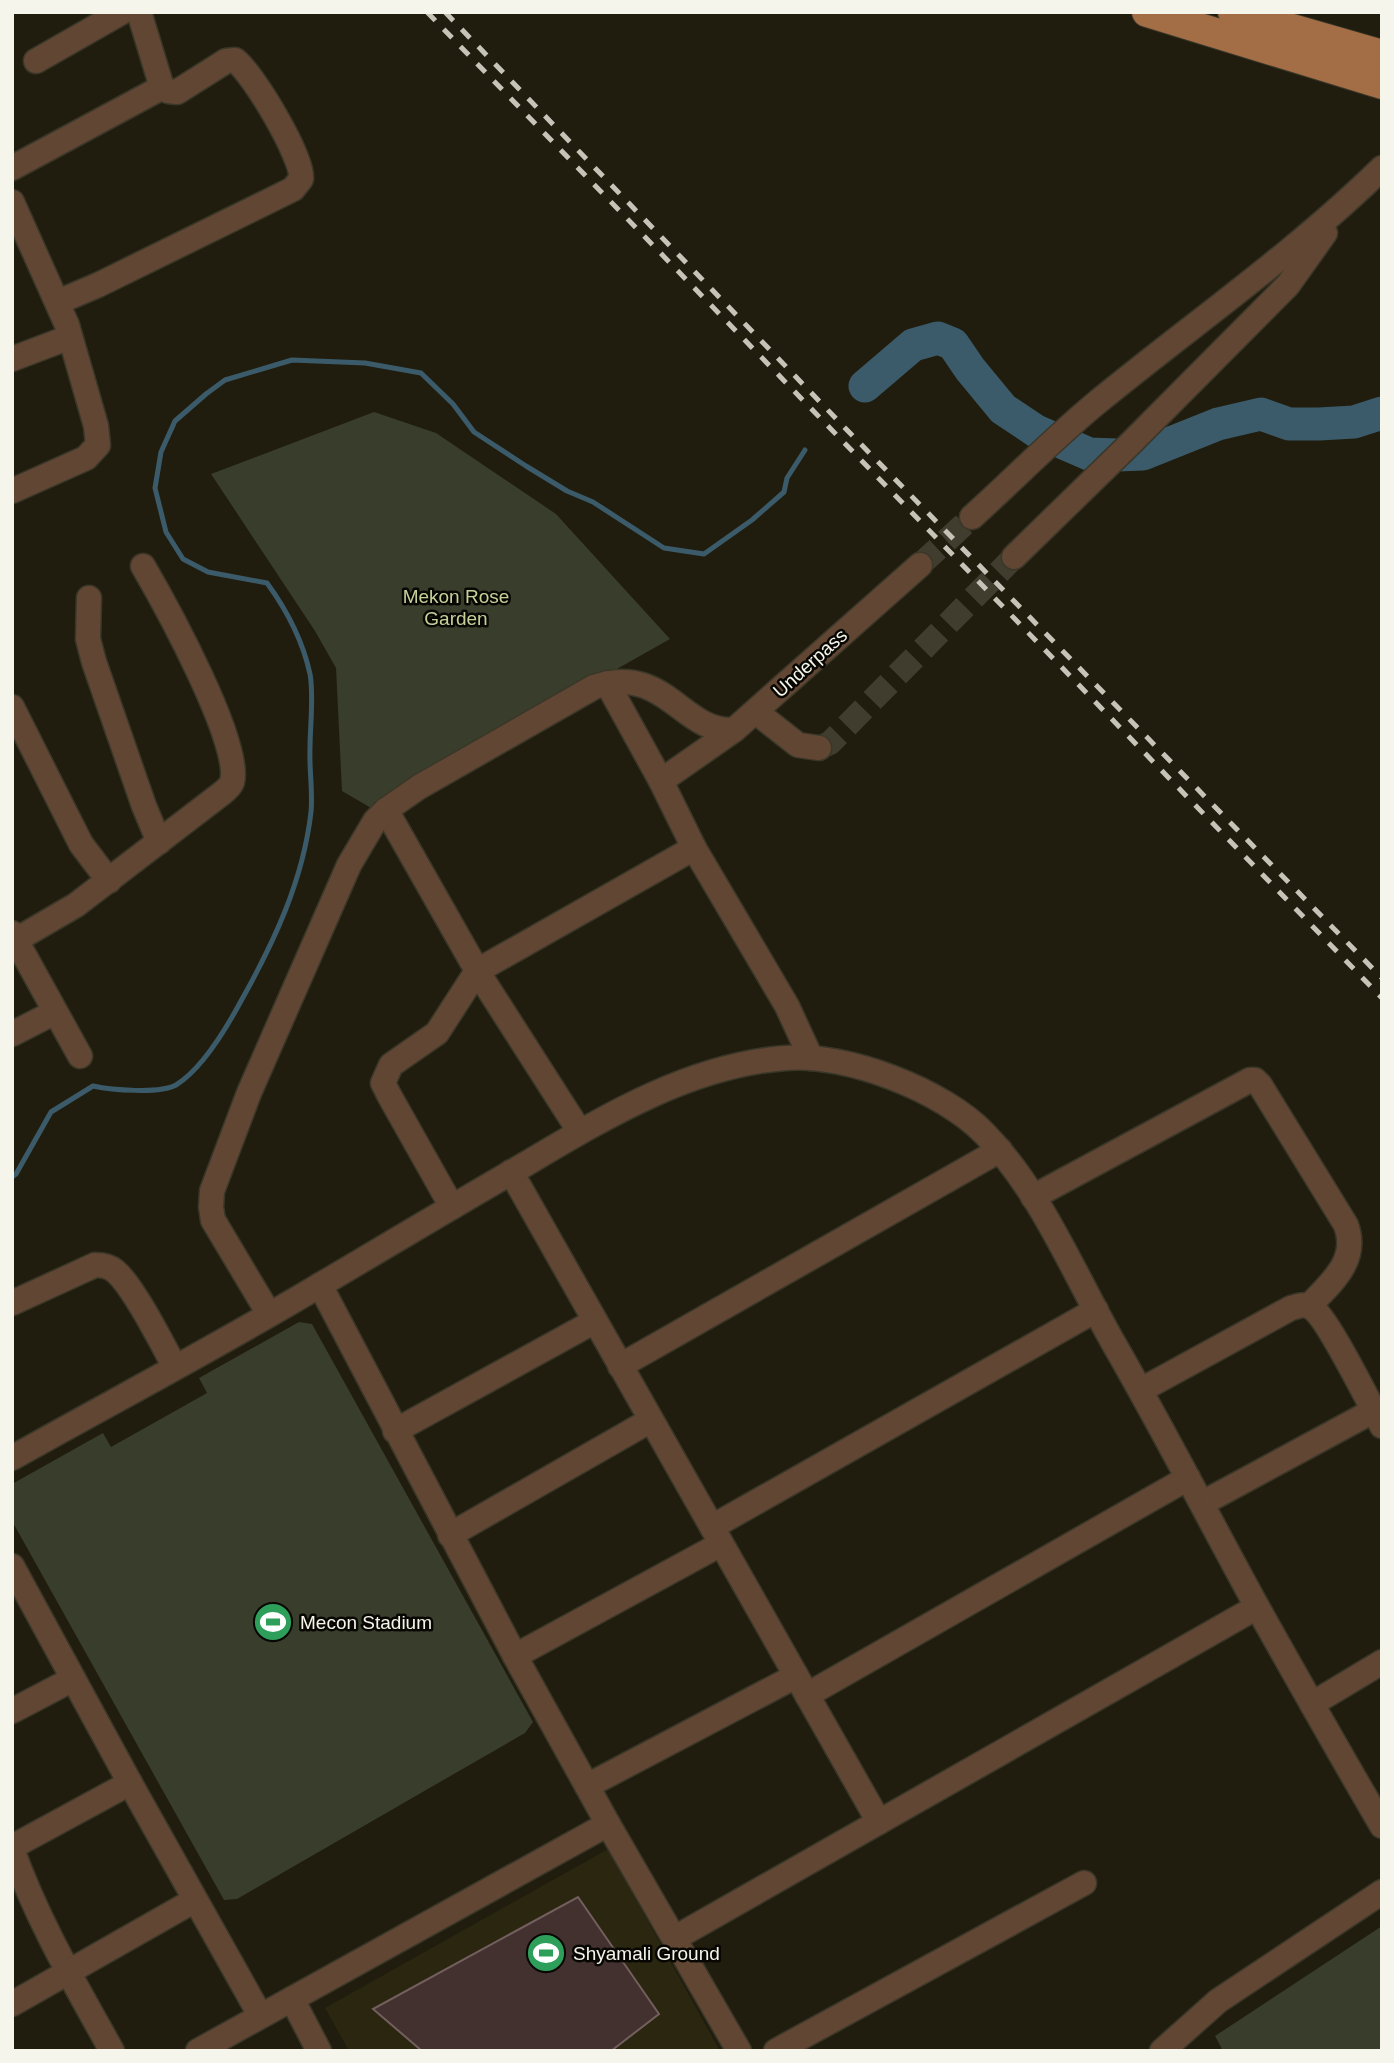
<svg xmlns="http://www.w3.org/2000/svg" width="1394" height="2063" font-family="Arial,sans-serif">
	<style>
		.built { fill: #2a2610 }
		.green { fill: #393d2b }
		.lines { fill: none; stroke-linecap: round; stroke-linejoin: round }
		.stream { stroke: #3b5b6a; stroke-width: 5 }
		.river { stroke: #3b5b6a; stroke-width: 33 }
		.building { fill: #433130; stroke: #735f5d; stroke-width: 2 }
		.minor-tunnel { stroke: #403d2f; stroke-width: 24; stroke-dasharray: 24 12; stroke-linecap: butt }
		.minor-casing { stroke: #3a3729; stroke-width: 27 }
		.major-casing { stroke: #3a3729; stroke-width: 32 }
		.minor { stroke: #604633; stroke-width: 24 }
		.major { stroke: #a36d45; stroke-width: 30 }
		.rail { stroke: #c6c4b9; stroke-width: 5; stroke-dasharray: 12 12; stroke-linecap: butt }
		.labels { text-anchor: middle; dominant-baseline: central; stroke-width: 5; stroke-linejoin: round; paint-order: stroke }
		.park-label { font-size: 19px; fill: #c6d19a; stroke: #080703 }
		.street-label { font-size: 19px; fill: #f6f5eb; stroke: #080703 }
		.poi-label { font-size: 19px; fill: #f6f5eb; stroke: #080703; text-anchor: start }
	</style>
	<rect width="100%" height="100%" fill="#201d0e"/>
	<path class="built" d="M608,1849L720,2051H349L325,2008Z"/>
	<g class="green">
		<path d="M374,412L436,433L556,514L670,639L371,808L342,791L336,668L315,631L211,474Z"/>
		<path d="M299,1322L312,1324L533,1722L525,1733L237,1899L224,1900L12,1521V1484L103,1433L111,1447L207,1393L199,1378Z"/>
		<path d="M1382,1926V2051H1223L1215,2036Z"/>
	</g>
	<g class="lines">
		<path class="stream" d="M12,1177L16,1174L51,1112L93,1086C111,1090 160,1094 176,1085C202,1069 227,1027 241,1001C274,942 303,881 311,812C313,792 309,769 310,748C310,726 314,695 310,674C303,642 286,609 267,583L208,572L183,559L166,532L155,488L161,452L175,421L206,394L225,380L292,360L365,363L421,373L453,404L474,432L526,466L567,491L593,502L664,548L704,554L752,520L784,492L787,478L805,450"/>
		<path class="river" d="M865,386L913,345L938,338L953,344L970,369L1003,409L1036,431L1089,454L1117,455L1143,454L1218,424L1261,414L1289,424H1319L1354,422L1382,413"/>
	</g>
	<path class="building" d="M578,1897L659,2014L611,2051H422L373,2009Z"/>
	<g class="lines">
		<g class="minor-tunnel">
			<path d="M920,565L972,517"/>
			<path d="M819,748L830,743L1014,557"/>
		</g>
		<g class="minor-casing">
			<g id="minor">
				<path d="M36,61L122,12"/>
				<path d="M12,168L159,89L160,81L139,12"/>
				<path d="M12,202L67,325L96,426L98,445L86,458L12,491"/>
				<path d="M58,302L98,285L279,196L293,189L301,179C304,159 253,73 235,60L226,61L177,92L168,91L161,87"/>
				<path d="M12,359L70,337"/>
				<path d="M972,517C1013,480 1052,440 1094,405C1190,326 1293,255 1382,168"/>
				<path d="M1014,557L1131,443L1288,285L1325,233"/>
				<path d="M89,598L88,639L94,662L144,806L159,842"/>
				<path d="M607,683L661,781L694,848L787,1006L811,1058"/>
				<path d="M12,707L81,844L109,881"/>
				<path d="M756,712L798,745L819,748"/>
				<path d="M661,781L734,730"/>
				<path d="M386,810L479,974L580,1132"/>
				<path d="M12,933L80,1056"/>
				<path d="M16,940L76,905L221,794C225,791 230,787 232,782C243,745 164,602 143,566"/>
				<path d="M12,1034L55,1012"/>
				<path d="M511,1172L879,1822"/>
				<path d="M1033,1197L1250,1080H1255L1260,1085L1346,1225C1359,1260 1332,1282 1309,1306"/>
				<path d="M452,1207L389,1095L383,1083L391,1065L437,1033L477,971L694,848"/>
				<path d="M320,1285L515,1656L608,1824L739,2051"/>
				<path d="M12,1303L95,1265C103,1265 109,1266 115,1271C134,1287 162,1344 175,1367"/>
				<path d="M269,1314L213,1220L211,1207L212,1191L249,1093L349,865L375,821L386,810L419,787L594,687C666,663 681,733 734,730L920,565"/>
				<path d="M620,1366L1000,1150"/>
				<path d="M1141,1390L1291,1308C1299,1306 1305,1303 1312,1308C1328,1318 1370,1405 1382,1426"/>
				<path d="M395,1431L595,1321"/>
				<path d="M12,1458C117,1399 224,1343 327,1281C393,1242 458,1203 524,1165C605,1117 690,1065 786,1058C846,1053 943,1090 985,1134C1042,1193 1074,1274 1114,1344C1163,1429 1208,1517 1255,1603C1297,1678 1339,1752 1382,1826"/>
				<path d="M1212,1498L1373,1411"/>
				<path d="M712,1527L1096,1310"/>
				<path d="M450,1535L651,1420"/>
				<path d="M12,1566L130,1783L260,2015"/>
				<path d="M515,1656L721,1544"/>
				<path d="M807,1695L1188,1478"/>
				<path d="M1312,1704L1382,1662"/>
				<path d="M12,1711L73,1679"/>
				<path d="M587,1786L796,1676"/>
				<path d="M12,1847L130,1783"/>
				<path d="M12,1849C37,1920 76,1986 112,2051"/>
				<path d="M675,1938L1257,1607"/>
				<path d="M292,1999L319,2051"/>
				<path d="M12,2004L195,1900"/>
				<path d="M198,2051L608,1824"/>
				<path d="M776,2051L1084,1883"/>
				<path d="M1162,2051L1218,2001L1382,1892"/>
			</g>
		</g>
		<g class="major-casing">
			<g id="major">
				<path d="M1147,12L1382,84"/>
				<path d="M1233,12L1382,55"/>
			</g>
		</g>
		<use href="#minor" class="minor"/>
		<use href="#major" class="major"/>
		<g class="rail">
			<path d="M427,12L1382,998"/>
			<path d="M445,12L847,430L1382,978"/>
		</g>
	</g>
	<defs>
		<g id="stadium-disc" transform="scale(2.0125)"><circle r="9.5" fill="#2e9e5b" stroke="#080703"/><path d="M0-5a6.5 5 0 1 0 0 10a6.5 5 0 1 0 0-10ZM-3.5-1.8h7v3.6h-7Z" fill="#fff"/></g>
	</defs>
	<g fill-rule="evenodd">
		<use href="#stadium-disc" x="273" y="1622"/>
		<use href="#stadium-disc" x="546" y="1953"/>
	</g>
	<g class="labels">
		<g class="park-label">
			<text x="456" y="596">Mekon Rose<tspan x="456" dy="22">Garden</tspan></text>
		</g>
		<g class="street-label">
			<text transform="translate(810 663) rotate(-42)">Underpass</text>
		</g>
		<g class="poi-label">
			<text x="300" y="1622">Mecon Stadium</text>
			<text x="573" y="1953">Shyamali Ground</text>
		</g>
	</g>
	<rect width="1394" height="2063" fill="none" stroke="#f6f5eb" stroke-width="28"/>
</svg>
